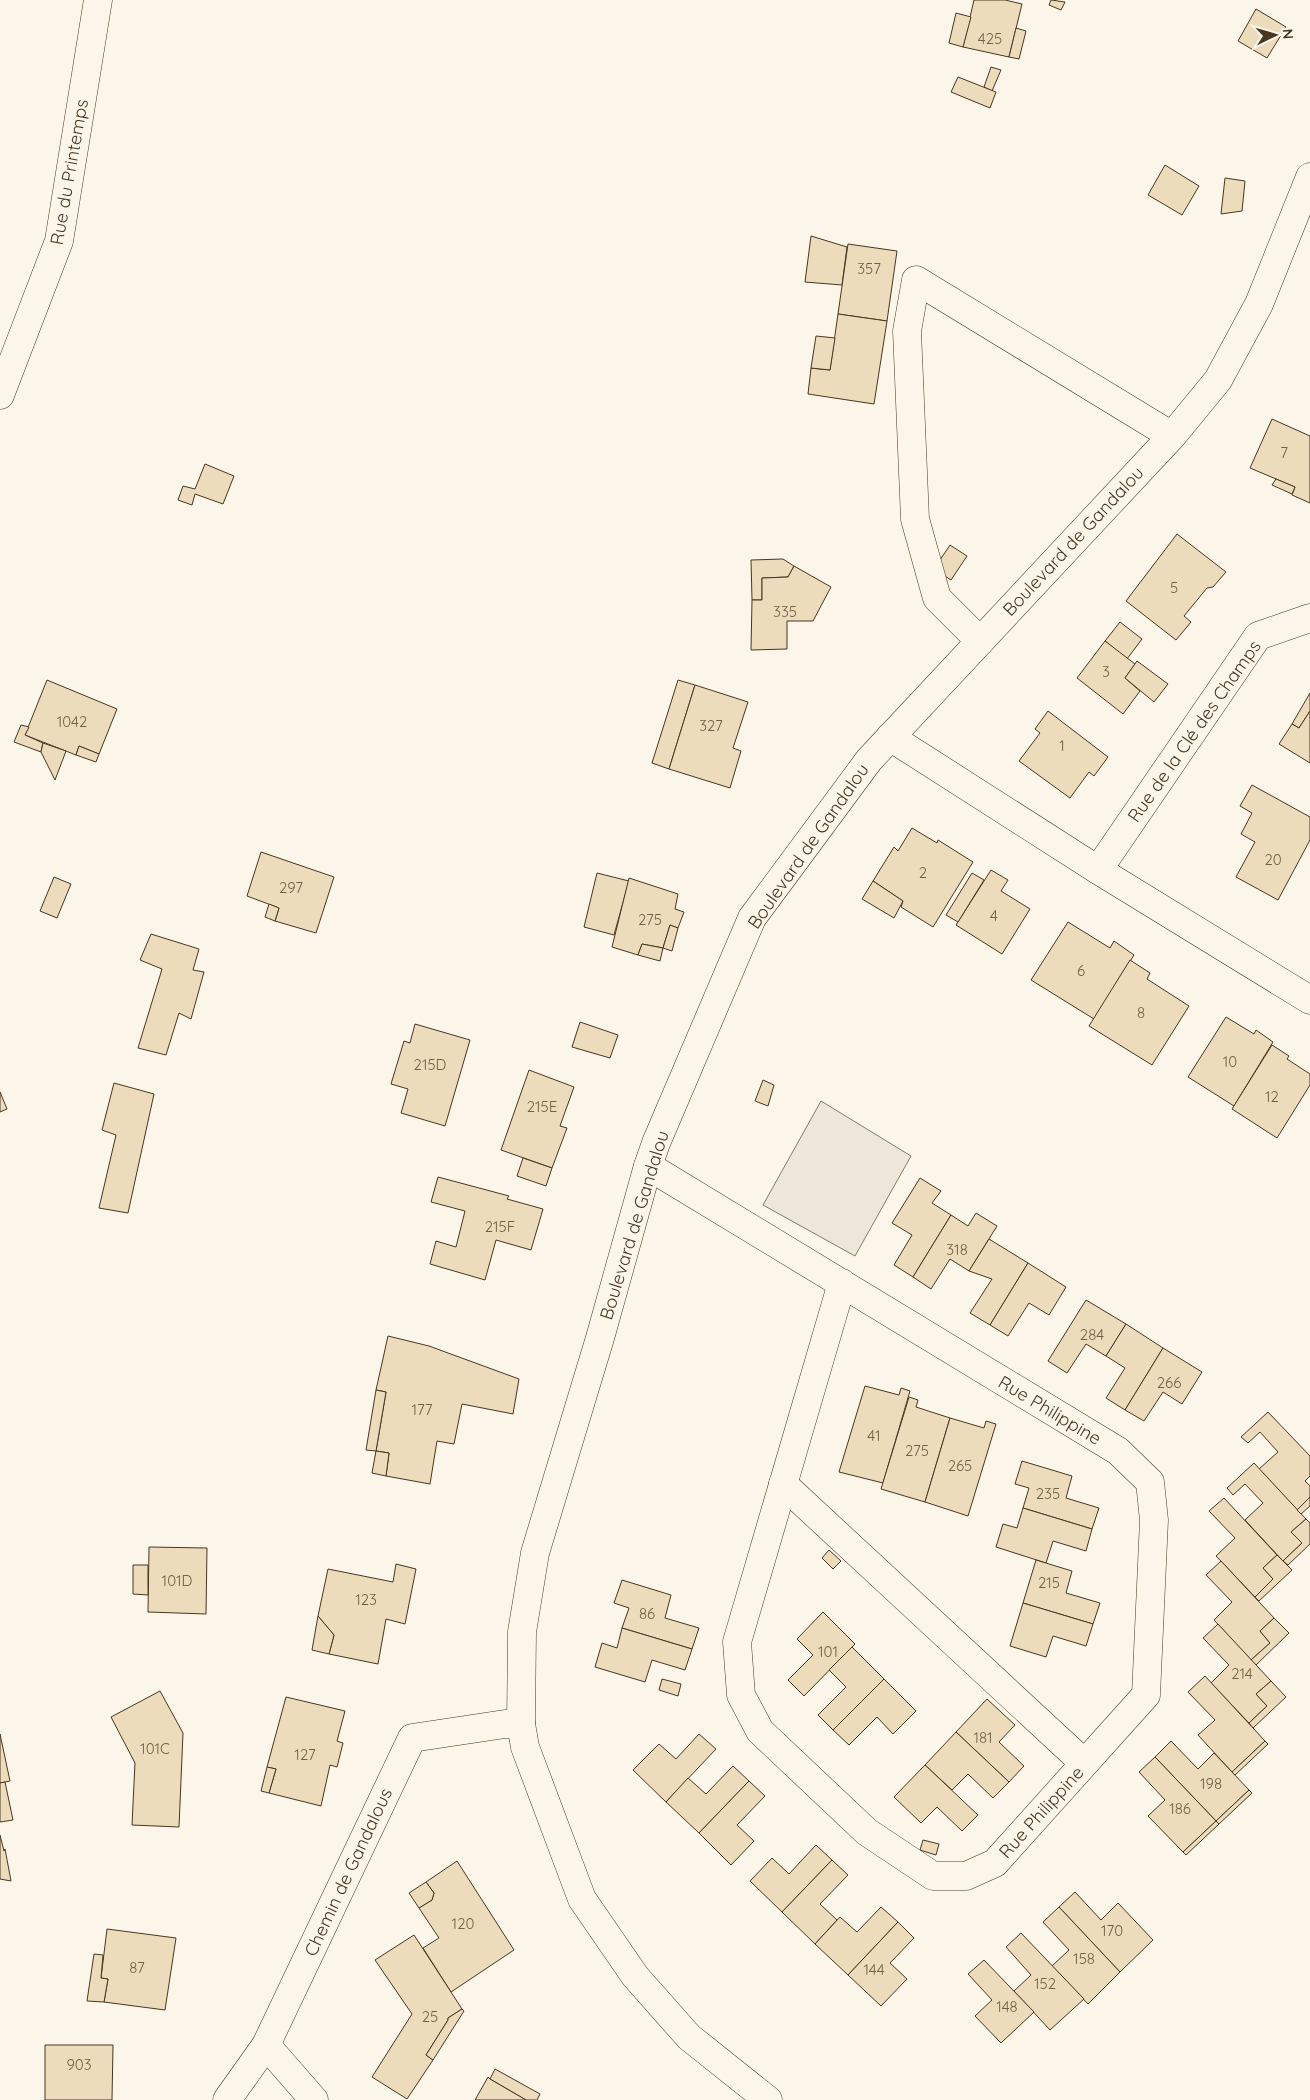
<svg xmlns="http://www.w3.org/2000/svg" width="1310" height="2100" font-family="Quicksand,sans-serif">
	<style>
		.parking { fill: #ede7d9; stroke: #887966 }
		.building { fill: #ecdcbc; stroke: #4a3520 }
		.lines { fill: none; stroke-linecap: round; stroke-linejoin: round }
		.minor-casing { stroke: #4a3520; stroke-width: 29 }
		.minor { stroke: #fbf6e9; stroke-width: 28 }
		.labels { text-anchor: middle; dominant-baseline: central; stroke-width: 4; stroke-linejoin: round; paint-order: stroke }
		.number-label { font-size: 15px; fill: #725f47 }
		.street-label { font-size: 18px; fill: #4a3520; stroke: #fbf6e9 }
	</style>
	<rect width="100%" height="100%" fill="#fbf6e9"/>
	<path class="parking" d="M821,1101L911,1156L855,1256L763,1205Z"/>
	<g class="building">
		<path d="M974,0H1005L1022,4L1009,57L963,47Z"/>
		<path d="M1051,0L1065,2L1061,10L1049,5Z"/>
		<path d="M1256,9L1286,27L1267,58L1238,41Z"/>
		<path d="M956,13L971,17L963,47L949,43Z"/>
		<path d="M1016,28L1026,31L1019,59L1009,57Z"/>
		<path d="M991,67L1001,70L992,91L984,87Z"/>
		<path d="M958,77L996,92L990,108L951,92Z"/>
		<path d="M1165,165L1199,186L1182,215L1148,195Z"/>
		<path d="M1225,178L1245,181L1242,211L1221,214Z"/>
		<path d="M811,236L847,247L842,285L805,282Z"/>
		<path d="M848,244L897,251L887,321L838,314Z"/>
		<path d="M838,314L887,321L874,404L808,394L811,368L830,370Z"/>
		<path d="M816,336L835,338L830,370L811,368Z"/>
		<path d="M1272,419L1310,436V503L1292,495L1295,487L1250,468Z"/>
		<path d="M205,464L234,476L223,504L195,494L192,505L178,500L183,486L195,489Z"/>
		<path d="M1276,479L1295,487L1292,494L1272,485Z"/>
		<path d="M1177,534L1226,572L1213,587L1207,588L1184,616L1191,622L1176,640L1126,601Z"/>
		<path d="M950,545L967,556L951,580L934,569Z"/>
		<path d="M783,559L794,566L788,577L762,578V600H752L751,560Z"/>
		<path d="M794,566L831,587L813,621H787V649L751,650L752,600H762V578L788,577Z"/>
		<path d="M1120,622L1142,639L1127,659L1105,641Z"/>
		<path d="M1105,641L1135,664L1125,678L1140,691L1123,714L1077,678Z"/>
		<path d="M1137,661L1168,684L1154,702L1125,678Z"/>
		<path d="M47,680L117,709L99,754L79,746L76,755L25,735Z"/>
		<path d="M678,680L695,685L669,769L652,763Z"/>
		<path d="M695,685L748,702L733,748L741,751L730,788L669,769Z"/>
		<path d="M1310,693V711L1299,728L1292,724Z"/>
		<path d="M1048,711L1108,757L1094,776L1089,772L1070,798L1019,761L1040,733L1035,729Z"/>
		<path d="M1310,711V763L1279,744L1292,724L1299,728Z"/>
		<path d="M21,725L29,727L25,735L43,743L41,752L14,742Z"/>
		<path d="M43,743L66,751L55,780L41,752Z"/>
		<path d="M79,746L99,754L96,762L76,755Z"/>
		<path d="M1252,785L1310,817V840L1278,900L1236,877L1255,842L1241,834L1252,813L1240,806Z"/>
		<path d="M912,828L937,843L938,840L973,862L933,927L901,907L903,901L873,881L894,847L898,851Z"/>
		<path d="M261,852L334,877L316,933L275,921L279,908L247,896Z"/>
		<path d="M991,870L1008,880L1001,891L1030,909L1002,954L956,925Z"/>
		<path d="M597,873L629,881L614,935L584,927Z"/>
		<path d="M972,873L984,880L958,922L946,915Z"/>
		<path d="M54,877L71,884L57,918L40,911Z"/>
		<path d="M629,878L678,894L675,909L684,912L678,928L670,925L663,948L642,944L638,955L612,947Z"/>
		<path d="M873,881L903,901L894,918L862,899Z"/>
		<path d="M269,904L279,908L275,921L265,917Z"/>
		<path d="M1068,922L1110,948L1114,941L1134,955L1094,1019L1031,980Z"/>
		<path d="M670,925L678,928L672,951L663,948Z"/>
		<path d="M151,934L199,949L193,970L204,972L191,1019L179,1013L166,1055L138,1048L162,969L140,960Z"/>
		<path d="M642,944L663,948L660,961L638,955Z"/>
		<path d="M1130,960L1150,973L1147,979L1189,1006L1152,1065L1089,1026Z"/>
		<path d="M1226,1017L1254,1034L1256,1030L1273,1042L1234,1106L1188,1077Z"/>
		<path d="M580,1022L618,1035L610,1058L572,1047Z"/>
		<path d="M415,1024L470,1040L445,1126L401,1113L408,1089L391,1084L404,1041L410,1043Z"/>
		<path d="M1272,1045L1289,1056L1287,1059L1310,1074V1085L1277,1138L1232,1109Z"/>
		<path d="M529,1070L574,1087L560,1126L567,1128L552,1168L501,1150Z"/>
		<path d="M763,1080L774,1085L768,1106L755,1101Z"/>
		<path d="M114,1083L154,1094L128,1213L99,1208L116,1135L102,1130Z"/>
		<path d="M0,1092L7,1109L0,1112Z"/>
		<path d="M523,1158L552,1168L546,1186L517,1176Z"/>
		<path d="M438,1177L509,1196L507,1199L543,1209L531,1250L496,1240L485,1280L430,1264L436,1241L456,1247L465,1211L431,1202Z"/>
		<path d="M920,1178L941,1191L932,1203L951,1215L913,1277L894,1265L912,1235L892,1223Z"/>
		<path d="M976,1213L997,1226L969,1271L950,1259L931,1289L913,1277L951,1215L968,1226Z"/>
		<path d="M989,1239L1028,1263L990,1325L970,1313L992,1279L969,1271Z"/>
		<path d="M1028,1263L1066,1287L1049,1315L1029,1303L1008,1336L990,1325Z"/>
		<path d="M1086,1300L1126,1324L1106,1356L1086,1344L1067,1373L1048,1361Z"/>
		<path d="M1126,1324L1163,1348L1125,1410L1106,1398L1125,1368L1106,1356Z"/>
		<path d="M388,1336L429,1346L519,1379L513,1414L462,1404L454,1444L437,1441L430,1484L386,1476L389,1453L376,1451L386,1392L376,1390Z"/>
		<path d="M1163,1348L1202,1372L1182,1404L1163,1392L1144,1421L1125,1410Z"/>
		<path d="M865,1386L899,1395L901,1388L910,1391L883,1483L839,1472Z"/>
		<path d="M376,1390L386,1392L376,1451L366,1450Z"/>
		<path d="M909,1397L918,1400L916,1407L950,1418L925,1502L881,1489Z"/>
		<path d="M1268,1412L1310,1456V1476L1305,1481L1310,1486V1497L1297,1510L1259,1469L1278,1452L1260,1432L1248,1443L1241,1437Z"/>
		<path d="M950,1418L984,1428L986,1421L996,1424L968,1516L925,1502Z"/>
		<path d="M376,1451L389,1453L386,1476L372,1473Z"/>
		<path d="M1022,1461L1072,1476L1066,1498L1099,1508L1092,1529L1023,1508L1029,1488L1015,1484Z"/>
		<path d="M1254,1463L1306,1519L1291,1532L1302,1543L1283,1561L1245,1520L1263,1503L1245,1484L1233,1495L1227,1488Z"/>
		<path d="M1310,1497V1506L1301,1514L1297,1510Z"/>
		<path d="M1224,1498L1277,1555L1263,1568L1273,1579L1255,1597L1216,1556L1235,1538L1209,1511Z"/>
		<path d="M1023,1508L1092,1529L1086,1551L1053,1541L1046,1563L996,1547L1003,1524L1017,1528Z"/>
		<path d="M1306,1519L1310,1523V1544L1288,1565L1283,1561L1302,1543L1291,1532Z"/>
		<path d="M149,1547L207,1548L206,1614L148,1612Z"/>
		<path d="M829,1550L841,1561L833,1569L822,1558Z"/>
		<path d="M1277,1555L1292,1570L1259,1601L1255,1597L1273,1579L1263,1568Z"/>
		<path d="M1036,1560L1072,1571L1066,1593L1100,1603L1093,1624L1023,1603Z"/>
		<path d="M1221,1561L1274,1618L1260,1631L1270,1643L1251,1660L1214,1620L1232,1602L1206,1575Z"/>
		<path d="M396,1564L416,1569L405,1624L386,1619L378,1664L329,1654L334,1635L318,1616L328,1569L393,1582Z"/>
		<path d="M133,1565H148V1595L133,1594Z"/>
		<path d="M622,1580L671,1595L665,1618L699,1628L692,1649L622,1628L629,1608L614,1603Z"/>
		<path d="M1023,1603L1093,1624L1086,1646L1053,1636L1046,1657L1010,1646Z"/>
		<path d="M823,1612L855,1644L804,1696L788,1680L813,1655L797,1639Z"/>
		<path d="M318,1616L334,1635L329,1654L312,1650Z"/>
		<path d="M1274,1618L1289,1633L1256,1665L1251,1660L1270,1643L1260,1631Z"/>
		<path d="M1218,1624L1271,1681L1256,1694L1267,1706L1249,1723L1211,1683L1229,1665L1203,1638Z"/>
		<path d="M622,1628L692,1649L685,1670L652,1660L645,1682L595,1667L602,1643L617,1648Z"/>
		<path d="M852,1647L884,1679L833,1730L818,1715L846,1687L829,1670Z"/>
		<path d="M1205,1676L1265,1741L1232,1772L1198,1735L1215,1720L1188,1692Z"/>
		<path d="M662,1679L681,1684L678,1696L659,1690Z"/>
		<path d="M884,1679L916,1711L893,1734L877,1717L849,1745L833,1730Z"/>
		<path d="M1271,1681L1286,1697L1253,1728L1249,1723L1267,1706L1256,1694Z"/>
		<path d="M160,1691L183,1733L179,1827L132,1825L135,1763L111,1717Z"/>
		<path d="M286,1697L345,1711L337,1741L343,1743L337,1767L330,1765L321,1806L269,1793L276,1769L267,1767Z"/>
		<path d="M987,1699L1015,1725L999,1742L1024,1766L1009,1782L956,1732Z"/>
		<path d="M956,1732L1009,1782L993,1798L968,1774L952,1790L925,1765Z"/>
		<path d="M0,1734L10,1781L0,1783Z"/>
		<path d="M699,1734L716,1749L666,1802L633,1770L659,1744L676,1759Z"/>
		<path d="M1171,1741L1198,1769L1214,1753L1249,1790L1216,1821L1155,1757Z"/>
		<path d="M1265,1741L1268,1744L1235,1775L1232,1772Z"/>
		<path d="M1155,1757L1216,1821L1183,1852L1148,1816L1165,1800L1139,1772Z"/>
		<path d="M925,1765L978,1815L962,1831L937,1807L921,1823L894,1797Z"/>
		<path d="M733,1766L749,1781L699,1833L666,1802L688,1778L706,1794Z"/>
		<path d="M267,1767L276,1769L269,1793L261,1791Z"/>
		<path d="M749,1781L765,1796L737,1825L754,1841L731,1865L699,1833Z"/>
		<path d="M5,1782L13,1820L0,1822V1783Z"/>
		<path d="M1249,1790L1252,1793L1219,1824L1216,1821Z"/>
		<path d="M1216,1821L1219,1824L1186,1855L1183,1852Z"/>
		<path d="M0,1835L4,1851L5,1849L11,1881L0,1879Z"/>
		<path d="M923,1840L939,1844L936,1855L920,1850Z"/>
		<path d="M816,1845L832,1860L782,1912L750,1881L772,1858L789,1874Z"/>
		<path d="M832,1860L848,1875L820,1904L837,1920L815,1944L782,1912Z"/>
		<path d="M457,1861L514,1950L451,1992L423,1948L439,1938L419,1908L432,1900L434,1893L426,1882Z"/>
		<path d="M426,1882L434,1893L432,1900L419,1908L409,1893Z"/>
		<path d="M1075,1892L1101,1920L1118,1903L1153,1940L1120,1972L1059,1907Z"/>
		<path d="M881,1907L898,1922L848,1975L815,1944L840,1917L857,1932Z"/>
		<path d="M1059,1907L1120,1972L1088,2004L1052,1966L1069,1950L1043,1922Z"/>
		<path d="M898,1922L914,1938L890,1963L907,1979L881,2006L848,1975Z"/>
		<path d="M107,1929L176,1938L165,2010L104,2002L108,1979L101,1978Z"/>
		<path d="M1021,1933L1084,1999L1050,2030L1014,1991L1031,1975L1006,1947Z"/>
		<path d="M414,1935L462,2009L448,2018V2020L426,2055L433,2060L407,2099L372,2077L412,2014L375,1960Z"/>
		<path d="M94,1954L103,1955L101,1978L108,1979L104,2002L87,2001Z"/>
		<path d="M984,1960L1034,2012L1001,2043L975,2016L992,2000L968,1974Z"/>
		<path d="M462,2009L464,2011L433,2060L426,2055L448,2020V2018Z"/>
		<path d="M45,2045H113L112,2100H45Z"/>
		<path d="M495,2069L540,2094L537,2100H526L490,2079Z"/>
		<path d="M488,2077L490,2079L526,2100H475Z"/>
	</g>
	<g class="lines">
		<g class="minor-casing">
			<g id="minor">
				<path d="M0,395L59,241L98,0"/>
				<path d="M980,641L937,598L915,519L907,331L916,280L1172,436"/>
				<path d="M890,737L1098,870L1310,1000"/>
				<path d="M1098,870L1258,636L1310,618"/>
				<path d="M648,1166L1118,1451L1150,1482L1154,1520L1146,1695L995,1863L966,1876H933L867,1832L760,1731L741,1695L737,1642L842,1283"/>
				<path d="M783,1484L1084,1763"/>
				<path d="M266,2045L314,2100"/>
				<path d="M227,2100L266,2045L412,1738L505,1724H521"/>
				<path d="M768,2100L689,2037L635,1976L582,1899L525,1747L521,1724L522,1632L535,1553L600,1338L648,1166L656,1143L752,918L869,760L1172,436L1218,380L1259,304L1310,177"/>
			</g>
		</g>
		<use href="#minor" class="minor"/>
	</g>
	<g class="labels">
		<g class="number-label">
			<text x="990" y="38">425</text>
			<text x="869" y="268">357</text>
			<text x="1284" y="452">7</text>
			<text x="1174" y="587">5</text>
			<text x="785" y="611">335</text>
			<text x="1106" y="671">3</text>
			<text x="72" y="721">1042</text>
			<text x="711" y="725">327</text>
			<text x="1062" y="745">1</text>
			<text x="1273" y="859">20</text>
			<text x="923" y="872">2</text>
			<text x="291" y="887">297</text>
			<text x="994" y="915">4</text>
			<text x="650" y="919">275</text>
			<text x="1081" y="970">6</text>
			<text x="1141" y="1012">8</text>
			<text x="1230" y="1061">10</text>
			<text x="430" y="1064">215D</text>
			<text x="1272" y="1096">12</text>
			<text x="542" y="1106">215E</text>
			<text x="500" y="1226">215F</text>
			<text x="957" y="1249">318</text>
			<text x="1092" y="1334">284</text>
			<text x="1169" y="1382">266</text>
			<text x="422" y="1409">177</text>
			<text x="874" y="1435">41</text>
			<text x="917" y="1450">275</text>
			<text x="960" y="1465">265</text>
			<text x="1048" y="1493">235</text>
			<text x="177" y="1580">101D</text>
			<text x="1049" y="1582">215</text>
			<text x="366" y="1599">123</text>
			<text x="647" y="1613">86</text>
			<text x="828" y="1651">101</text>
			<text x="1242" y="1673">214</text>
			<text x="983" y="1737">181</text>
			<text x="155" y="1748">101C</text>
			<text x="305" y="1754">127</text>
			<text x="1211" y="1783">198</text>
			<text x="1180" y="1808">186</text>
			<text x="463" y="1923">120</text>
			<text x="1112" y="1930">170</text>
			<text x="1084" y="1958">158</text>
			<text x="137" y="1967">87</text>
			<text x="874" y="1969">144</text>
			<text x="1045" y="1983">152</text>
			<text x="1007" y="2006">148</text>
			<text x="430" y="2016">25</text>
			<text x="79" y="2064">903</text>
		</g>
		<g class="street-label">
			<text transform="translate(69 172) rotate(-80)">Rue du Printemps</text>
			<text transform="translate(1073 541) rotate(-47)">Boulevard de Gandalou</text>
			<text transform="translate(1194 731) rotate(-55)">Rue de la Clé des Champs</text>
			<text transform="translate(808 846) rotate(-55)">Boulevard de Gandalou</text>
			<text transform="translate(634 1225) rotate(-73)">Boulevard de Gandalou</text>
			<text transform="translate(1050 1410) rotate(31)">Rue Philippine</text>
			<text transform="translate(1041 1812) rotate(-48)">Rue Philippine</text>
			<text transform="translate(348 1872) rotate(-65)">Chemin de Gandalous</text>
		</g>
	</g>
	<g transform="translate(1275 35) rotate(85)" stroke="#fbf6e9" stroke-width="4" paint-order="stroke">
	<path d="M0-4L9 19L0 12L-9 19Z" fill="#4a3520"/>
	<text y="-8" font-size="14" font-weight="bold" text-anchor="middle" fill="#4a3520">N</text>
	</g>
</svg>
